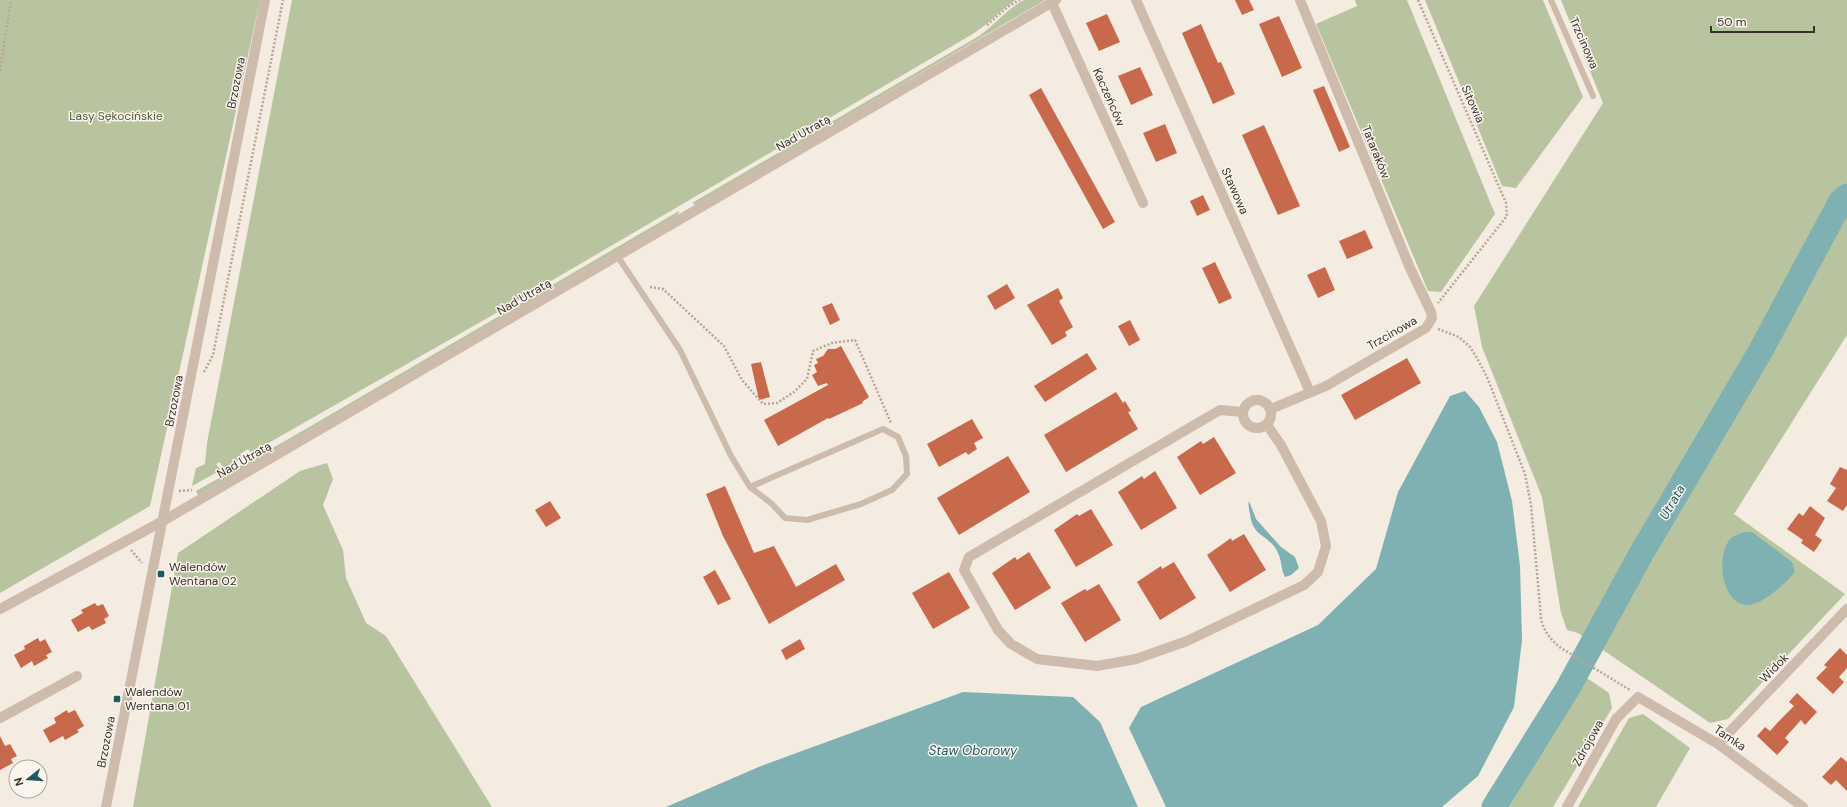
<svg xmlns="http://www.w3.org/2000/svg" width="1847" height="807" font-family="'DM Sans',sans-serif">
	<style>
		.green { fill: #b8c4a0 }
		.water { fill: #7fb0b2 }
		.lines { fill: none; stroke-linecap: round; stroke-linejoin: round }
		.river { stroke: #7fb0b2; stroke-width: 25 }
		.building { fill: #c8694b }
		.path { stroke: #b9a596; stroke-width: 2.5; stroke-dasharray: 2 2; stroke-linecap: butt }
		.service { stroke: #cdbbac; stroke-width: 6 }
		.minor { stroke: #cdbbac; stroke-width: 10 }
		.tertiary { stroke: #cdbbac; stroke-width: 10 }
		.poi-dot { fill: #1f5a5e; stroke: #fbf5ee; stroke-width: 1.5 }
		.labels { text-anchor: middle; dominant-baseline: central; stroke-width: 3; stroke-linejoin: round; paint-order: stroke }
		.street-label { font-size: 12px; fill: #3b302b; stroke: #fbf5ee }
		.park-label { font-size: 12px; fill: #4a5a2e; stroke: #fbf5ee }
		.poi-label { font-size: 12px; fill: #3b302b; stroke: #fbf5ee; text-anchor: start }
		.water-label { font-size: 13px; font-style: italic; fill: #1f5a5e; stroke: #fbf5ee }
	</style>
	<rect width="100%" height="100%" fill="#f4ebe1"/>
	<g class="green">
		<path d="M0,0H260L150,506L0,593Z"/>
		<path d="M292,0H1016C1000,10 988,25 971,35L505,308L251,453L248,449L240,454L242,458L223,469L220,462L216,464L221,470L192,486L196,468L205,464L207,443Z"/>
		<path d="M1024,0H1045L696,205L692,203L979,36C995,25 1007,9 1024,0Z"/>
		<path d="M1355,0H1407L1495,214L1441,292L1428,291L1316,24L1357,6Z"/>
		<path d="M1425,0H1543L1583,97L1516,188L1502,186Z"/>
		<path d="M1561,0H1847V335L1734,514L1845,594L1728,719L1710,723L1578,633L1567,630L1561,613L1542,497L1482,347L1474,306L1603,103Z"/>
		<path d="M679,211L678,215L198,495L196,491L292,437Z"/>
		<path d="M327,463L333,479L323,505L343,550L346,578L366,623L386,636L492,807H133L178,553L300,471Z"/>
		<path d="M1584,676L1609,693L1612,708L1553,807H1509Z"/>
		<path d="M1643,714L1690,748L1656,807H1578L1629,718Z"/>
	</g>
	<g class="water">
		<path d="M1465,391L1479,407L1497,442L1512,501L1520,566L1522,640L1514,707L1478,776L1442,807H1166L1129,728L1141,707L1318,625L1376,569L1398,492L1450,396Z"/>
		<path d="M1249,501L1256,519L1281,547L1295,557L1299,568L1291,575L1285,577C1281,570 1282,561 1278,553C1270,534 1253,539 1250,514C1249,509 1248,505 1249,501Z"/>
		<path d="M1744,532H1752L1792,562L1795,572C1785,584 1758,610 1742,604C1720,597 1717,555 1730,539C1733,536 1740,534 1744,532Z"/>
		<path d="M963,692L1073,697L1100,722L1138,807H666L761,766Z"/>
	</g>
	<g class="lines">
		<path class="river" d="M1494,807L1568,688L1641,554L1760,352L1841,201L1847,196"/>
	</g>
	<g class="building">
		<path d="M1235,0H1249L1254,10L1242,15Z"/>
		<path d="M1107,14L1120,42L1099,51L1086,23Z"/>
		<path d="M1279,16L1302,68L1282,77L1259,24Z"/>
		<path d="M1201,24L1218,63L1221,62L1235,94L1213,104L1182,33Z"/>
		<path d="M1140,67L1153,95L1131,105L1118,76Z"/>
		<path d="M1324,86L1350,147L1339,152L1313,90Z"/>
		<path d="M1041,88L1115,222L1103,229L1029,95Z"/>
		<path d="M1165,124L1177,153L1156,162L1143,133Z"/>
		<path d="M1264,125L1300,206L1278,215L1242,135Z"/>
		<path d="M1203,195L1210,210L1197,216L1190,201Z"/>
		<path d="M1365,230L1373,248L1347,259L1339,241Z"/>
		<path d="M1215,262L1232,298L1219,304L1202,268Z"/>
		<path d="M1325,267L1335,290L1318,298L1307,275Z"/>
		<path d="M1007,284L1015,298L995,310L987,296Z"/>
		<path d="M1058,288L1063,298L1059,301L1073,327L1065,332L1067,336L1052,345L1027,305Z"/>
		<path d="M832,303L840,320L830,325L822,307Z"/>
		<path d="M1130,320L1140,340L1129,346L1118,326Z"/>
		<path d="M841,346L869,397L862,402L863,403L829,419L828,418L778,446L764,420L828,385L827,383L818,386L812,375L817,372L814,365L818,363L816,359L823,356L828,349H835Z"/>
		<path d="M1087,353L1097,369L1045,402L1034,386Z"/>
		<path d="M1407,358L1421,383L1355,420L1341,395Z"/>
		<path d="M761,362L770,397L759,400L751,364Z"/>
		<path d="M1116,392L1123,403L1125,401L1131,411L1128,412L1138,429L1066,472L1044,435Z"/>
		<path d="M972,419L983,438L974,443L977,449L968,455L966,452L939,467L927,444Z"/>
		<path d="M1214,437L1236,473L1200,495L1177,457L1201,441L1203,444Z"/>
		<path d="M1008,456L1030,492L959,535L937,498Z"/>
		<path d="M1840,467L1847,470V505L1843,511L1827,501L1836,488L1830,484Z"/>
		<path d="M1155,471L1177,508L1141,530L1118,492L1142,476L1144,479Z"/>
		<path d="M725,486L754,553L774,546L796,587L836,564L845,580L769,624L723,536L706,494Z"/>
		<path d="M550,501L561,518L546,527L535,510Z"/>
		<path d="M1810,506L1825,518L1815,535L1822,540L1814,552L1801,543L1803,540L1787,529L1799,513L1803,516Z"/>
		<path d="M1091,509L1113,545L1076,567L1054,530L1077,514L1079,516Z"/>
		<path d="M1244,534L1266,570L1230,592L1207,555L1231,538L1232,541Z"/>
		<path d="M1029,552L1051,588L1015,610L992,573L1015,557L1017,560Z"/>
		<path d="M1174,562L1196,598L1160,620L1137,582L1161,566L1162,569Z"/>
		<path d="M715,570L731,599L718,605L703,577Z"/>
		<path d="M949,572L970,608L933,629L912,593Z"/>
		<path d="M1099,584L1121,620L1085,642L1061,603L1085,589L1087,591Z"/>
		<path d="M95,603L97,606L103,604L109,616L104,619L106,623L92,630L89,626L78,632L71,620L83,613L81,610Z"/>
		<path d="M38,638L40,642L45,639L52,652L46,655L48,658L34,666L32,661L21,668L14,655L25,649L24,646Z"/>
		<path d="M800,639L805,649L786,660L781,650Z"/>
		<path d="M1840,648L1847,655V668L1839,677L1844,682L1833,694L1816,678L1827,667L1824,665Z"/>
		<path d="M1797,693L1817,712L1805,725L1801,720L1792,730L1785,738L1789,742L1777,755L1757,736L1765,727L1770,731L1781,719L1794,706L1789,702Z"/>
		<path d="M67,710L68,713L75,710L84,726L77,730L79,732L65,740L63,736L50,743L43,730L56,723L54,718Z"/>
		<path d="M0,736L5,746L10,744L17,756L11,759L13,763L0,770Z"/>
		<path d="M1841,757L1847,762V791L1836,780L1831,785L1822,777Z"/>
	</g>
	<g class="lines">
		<g class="path">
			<path d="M1418,0L1506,203L1507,216L1438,303"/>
			<path d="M987,25L1009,6L1020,0"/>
			<path d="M0,71L11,0"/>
			<path d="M650,287L663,289L724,346L742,380L763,404L777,403L794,392L807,379L813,351L832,343L855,340L891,423"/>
			<path d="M1438,329L1459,337L1470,347L1477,358L1487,377L1525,474L1531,505L1541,618C1543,631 1551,640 1561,648L1630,690"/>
			<path d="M204,372L213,355L283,0"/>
			<path d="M179,491L192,490"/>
			<path d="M131,550L142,563"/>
		</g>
		<g class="service">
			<path d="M1551,0L1593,96"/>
			<path d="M618,257L680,350L731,456L750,487L772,504L785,518L807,520L861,504L892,490L907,474L906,456L898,437L883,429L750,487"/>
		</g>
		<g class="minor">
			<path d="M1136,0L1310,392"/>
			<path d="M1052,3L1143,203"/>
			<circle cx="1257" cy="414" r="14"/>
			<path d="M1271,409L1326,386L1426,328L1432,318L1431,312L1410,268L1300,0"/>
			<path d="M1243,412L1220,410L969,557L964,570L998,630L1011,644L1037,659L1097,666L1136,659L1187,641L1304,585L1318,572L1326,546L1321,521L1281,445L1267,425"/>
			<path d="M163,521L1056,0"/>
			<path d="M0,718L77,676"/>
			<path d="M1718,744L1847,609"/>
			<path d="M1567,807L1616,719L1638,697L1718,744L1803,807"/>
		</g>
		<g class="tertiary">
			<path d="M0,609L163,521"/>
			<path d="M106,807L265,0"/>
		</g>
	</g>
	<g class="poi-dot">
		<rect x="157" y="570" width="8" height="8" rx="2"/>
		<rect x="113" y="695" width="8" height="8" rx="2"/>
	</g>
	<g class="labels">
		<g class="street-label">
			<text transform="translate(1584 43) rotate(66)">Trzcinowa</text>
			<text transform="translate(236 83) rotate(-79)">Brzozowa</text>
			<text transform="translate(1109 97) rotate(66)">Kaczeńców</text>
			<text transform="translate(1473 104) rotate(66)">Sitowia</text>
			<text transform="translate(803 133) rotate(-30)">Nad Utratą</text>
			<text transform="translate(1376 152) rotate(68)">Tataraków</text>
			<text transform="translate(1235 191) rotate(66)">Stawowa</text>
			<text transform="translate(524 297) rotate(-30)">Nad Utratą</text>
			<text transform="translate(1392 333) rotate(-30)">Trzcinowa</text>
			<text transform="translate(174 401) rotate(-79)">Brzozowa</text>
			<text transform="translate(244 460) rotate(-30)">Nad Utratą</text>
			<text transform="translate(1774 668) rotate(-46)">Widok</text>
			<text transform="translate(1730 738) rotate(34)">Tamka</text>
			<text transform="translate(106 742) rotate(-79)">Brzozowa</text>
			<text transform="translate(1588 743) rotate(-61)">Zdrojowa</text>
		</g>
		<g class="park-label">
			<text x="116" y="116">Lasy Sękocińskie</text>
		</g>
		<g class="poi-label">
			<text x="169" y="567">Walendów<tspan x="169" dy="14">Wentana 02</tspan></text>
			<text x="125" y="692">Walendów<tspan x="125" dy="14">Wentana 01</tspan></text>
		</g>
		<g class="water-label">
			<text transform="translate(1672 502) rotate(-60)">Utrata</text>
			<text x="973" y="750">Staw Oborowy</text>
		</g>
	</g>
	<g transform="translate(28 779) rotate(253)"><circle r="19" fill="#fbf5ee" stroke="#aea6a0"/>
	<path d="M0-3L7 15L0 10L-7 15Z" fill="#1f5a5e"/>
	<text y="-6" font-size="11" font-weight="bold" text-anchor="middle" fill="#3b302b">N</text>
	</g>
	<path d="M1711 26v6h103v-6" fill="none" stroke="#3b302b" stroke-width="2"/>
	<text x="1717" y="26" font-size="12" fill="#3b302b" stroke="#fbf5ee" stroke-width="3" paint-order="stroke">50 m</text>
</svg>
